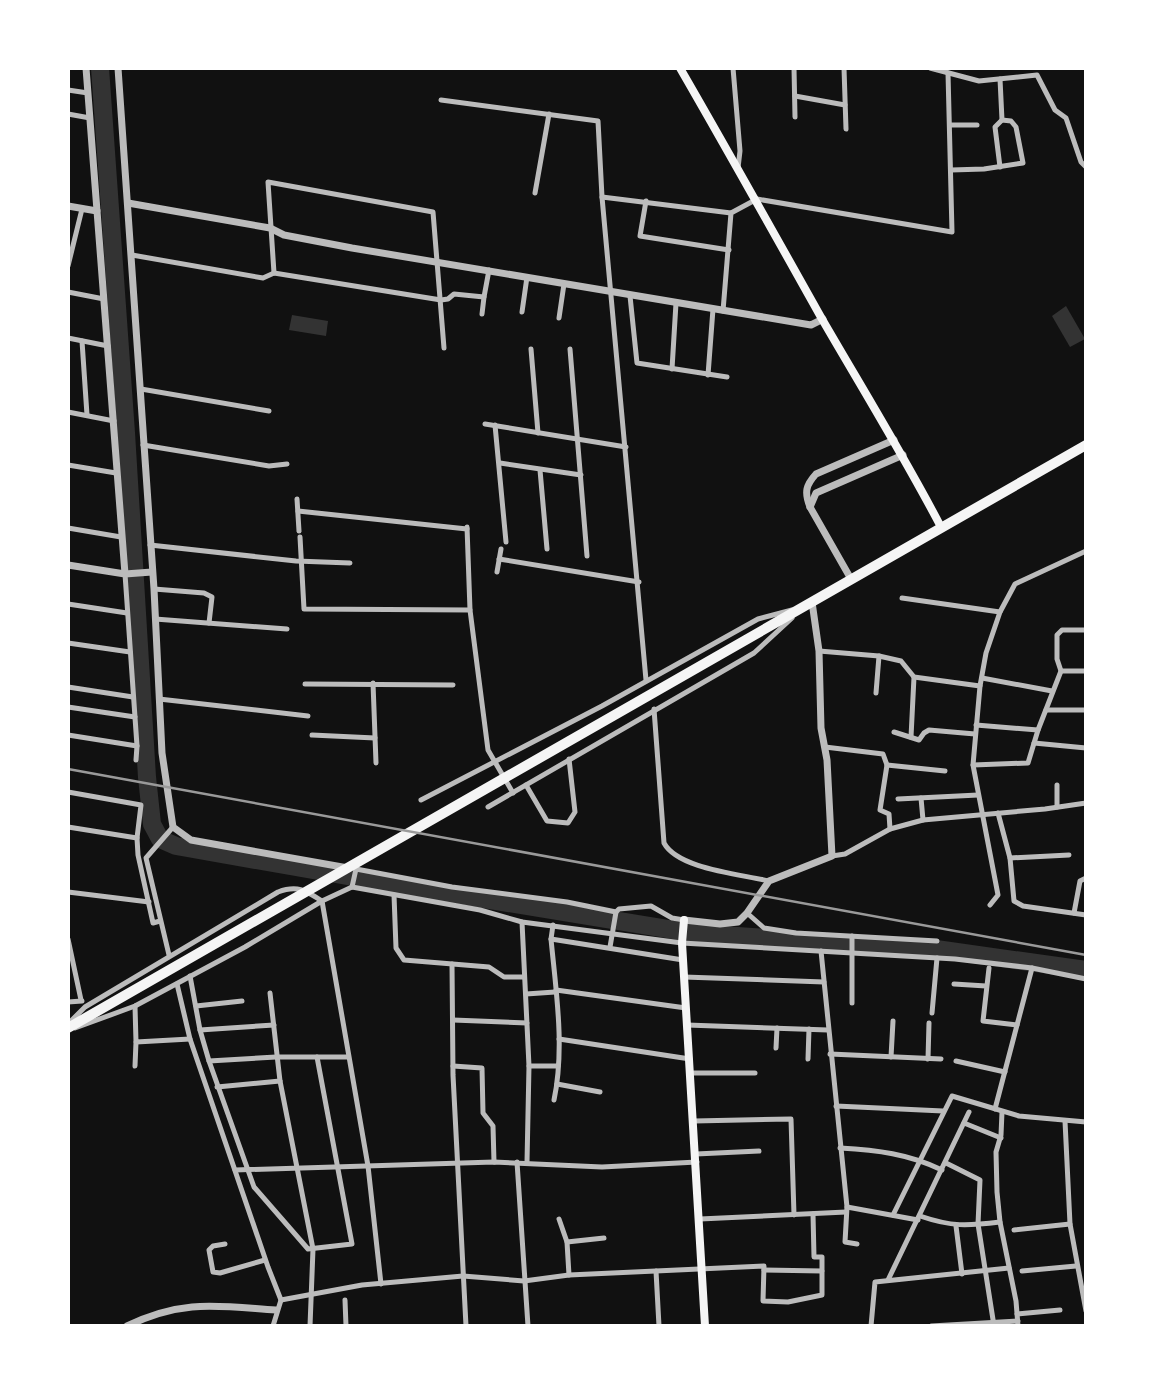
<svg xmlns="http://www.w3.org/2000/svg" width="1154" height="1394" font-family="Figtree,sans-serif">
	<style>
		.water { fill: #333 }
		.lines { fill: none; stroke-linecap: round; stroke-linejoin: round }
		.river { stroke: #333; stroke-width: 18 }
		.minor { stroke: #bcbcbc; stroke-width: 5 }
		.tertiary { stroke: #bcbcbc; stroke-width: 7 }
		.secondary { stroke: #f5f5f5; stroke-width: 8 }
		.trunk { stroke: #f5f5f5; stroke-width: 10 }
		.rail { stroke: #9a9a9a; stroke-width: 2.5 }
	</style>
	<rect width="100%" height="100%" fill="#111"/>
	<g class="water">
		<path d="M1066,306L1085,339L1070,347L1052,316Z"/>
		<path d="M292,315L328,321L326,336L289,330Z"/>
	</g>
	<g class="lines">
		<path class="river" d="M100,68L126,433L147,777L152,824L160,839L176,846L410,887L692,933L936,949L1086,970"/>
		<g class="minor">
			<path d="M733,68L740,151L738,168"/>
			<path d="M794,68L795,117"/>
			<path d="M844,68L846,129"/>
			<path d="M930,68L979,81L1037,75L1055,110L1066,118L1081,162L1086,167"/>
			<path d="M68,90L88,93"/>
			<path d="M795,96L845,105"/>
			<path d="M441,100L598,121L602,197L646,680"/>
			<path d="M68,114L90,118"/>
			<path d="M950,125H977"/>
			<path d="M1000,167L995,127L1002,120"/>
			<path d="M951,170L984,169L1023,163L1016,127L1011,121L1002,120L1000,79"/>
			<path d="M535,193L549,114"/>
			<path d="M602,197L731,213"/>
			<path d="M646,201L640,236L729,250"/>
			<path d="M132,255L263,278L274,273L441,300L448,299L454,294L484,297L489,270"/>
			<path d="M68,266L82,209"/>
			<path d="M274,273L268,182L433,212L444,348"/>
			<path d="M68,292L104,299"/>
			<path d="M630,296L637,363L727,377"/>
			<path d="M723,311L731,213L757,199L952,232L948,73"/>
			<path d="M522,312L527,277"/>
			<path d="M482,314L484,297"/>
			<path d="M559,318L564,284"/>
			<path d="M68,338L108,346"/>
			<path d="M82,341L87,415"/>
			<path d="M531,349L538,433"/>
			<path d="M570,349L587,556"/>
			<path d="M672,369L676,303"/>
			<path d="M708,375L713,309"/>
			<path d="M141,389L269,411"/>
			<path d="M68,412L114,421"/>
			<path d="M485,424L626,447"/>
			<path d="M495,425L506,542"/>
			<path d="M143,445L269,466L287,464"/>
			<path d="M500,463L581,475"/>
			<path d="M68,465L116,473"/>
			<path d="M540,470L547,549"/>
			<path d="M297,499L299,531"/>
			<path d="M298,511L467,529"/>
			<path d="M467,527L470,610L488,750L513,793"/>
			<path d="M68,528L121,537"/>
			<path d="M300,537L304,609L470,610"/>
			<path d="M150,545L296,561L350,563"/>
			<path d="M499,559L639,582"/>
			<path d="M497,572L501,549"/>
			<path d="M125,574L137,746L136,760"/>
			<path d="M154,589L204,593L212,597L209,623"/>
			<path d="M902,598L1000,612"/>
			<path d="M68,604L127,613"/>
			<path d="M155,619L287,629"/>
			<path d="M68,643L130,652"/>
			<path d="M819,651L879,656L901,661L914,677L980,686"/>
			<path d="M1061,671H1086"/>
			<path d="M982,678L1052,691"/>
			<path d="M373,683L376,763"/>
			<path d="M305,684L453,685"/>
			<path d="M68,687L133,697"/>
			<path d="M876,693L879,656"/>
			<path d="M159,699L308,716"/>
			<path d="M68,707L135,717"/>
			<path d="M654,709L664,843C678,869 740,874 769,881"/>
			<path d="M1046,710H1086"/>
			<path d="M976,725L1038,730"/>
			<path d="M894,732L919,740L924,733L929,730L975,734"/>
			<path d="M68,735L137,746"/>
			<path d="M312,735L375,738"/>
			<path d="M911,737L914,677"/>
			<path d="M1034,743L1086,748"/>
			<path d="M825,747L883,754L887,765L880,810L889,814L890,829"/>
			<path d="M887,765L945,771"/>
			<path d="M973,765L1028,763L1038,730L1061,671L1057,659V635L1062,630H1086"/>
			<path d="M526,785L547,821L568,823L575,812L569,759"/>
			<path d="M68,792L141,805L137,838L138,855L153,923L160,921"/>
			<path d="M921,798L923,820"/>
			<path d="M898,799L978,795"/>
			<path d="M421,800L602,706L758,619L792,610"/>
			<path d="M488,807L754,653L792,618"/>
			<path d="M1057,807V785"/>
			<path d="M998,813L1010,858L1014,901L1023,906L1086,915"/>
			<path d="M68,827L137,838"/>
			<path d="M832,856L845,854L890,829L923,820L1045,809L1086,803"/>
			<path d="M1010,858L1069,855"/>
			<path d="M352,887L356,869L452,887L567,902L616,912L619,909L651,906L672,918L684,920"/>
			<path d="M68,892L149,902"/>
			<path d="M394,895L396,948L404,960L489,967L504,977H524"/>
			<path d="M990,905L998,895L973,765L980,686L986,653L1000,612L1015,584L1086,551"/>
			<path d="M747,913L764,928L796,933L937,941"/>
			<path d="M1074,913L1080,881L1086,878"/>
			<path d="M522,922L529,1066L527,1162"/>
			<path d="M553,925L551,939C556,991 565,1048 554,1100"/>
			<path d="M852,936V1003"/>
			<path d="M68,939L81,1000"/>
			<path d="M551,939L683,960"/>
			<path d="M610,947L616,912"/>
			<path d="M821,951L847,1207L845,1242L857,1244"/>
			<path d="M169,955L146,858L173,827"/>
			<path d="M452,964L453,1075L466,1326"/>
			<path d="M989,968L983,1021L1017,1025"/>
			<path d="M190,976L200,1030L209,1061L254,1187L308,1249L352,1244L317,1057"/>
			<path d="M684,977L824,982"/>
			<path d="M177,984L190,1039L268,1267L281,1300L273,1326"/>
			<path d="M954,984L986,986"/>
			<path d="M556,990L686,1008"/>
			<path d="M270,993L280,1081L313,1249L310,1326"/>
			<path d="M526,994L555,992"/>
			<path d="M68,1002L82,1001"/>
			<path d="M135,1006L136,1042L190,1039"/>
			<path d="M196,1006L242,1001"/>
			<path d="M932,1013L937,958"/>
			<path d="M453,1020L527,1023"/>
			<path d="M68,1024L85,1007L278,892C297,885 305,890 322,901L368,1166L381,1284"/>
			<path d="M687,1025L828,1030"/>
			<path d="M75,1028L135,1006L245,947L322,901L352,887L480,910L522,922L682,943L955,959L1032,968L1086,979"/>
			<path d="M200,1030L274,1025"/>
			<path d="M559,1039L690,1059"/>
			<path d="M776,1048L777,1028"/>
			<path d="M830,1054L941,1059"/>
			<path d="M891,1057L893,1021"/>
			<path d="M808,1059L809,1029"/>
			<path d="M928,1059L929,1023"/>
			<path d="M209,1061L276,1057H348"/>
			<path d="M956,1061L1005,1072"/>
			<path d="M135,1066L136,1042"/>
			<path d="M453,1066L482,1068L483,1113L493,1126L494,1162"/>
			<path d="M529,1066H558"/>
			<path d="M691,1073H755"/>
			<path d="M557,1084L600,1092"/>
			<path d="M217,1087L280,1081"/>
			<path d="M836,1106L943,1111"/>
			<path d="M995,1109L1032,968"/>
			<path d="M1002,1112L1001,1135L996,1152L997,1192L1000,1222L1016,1301L1018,1326"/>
			<path d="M694,1121L791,1119L794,1215"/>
			<path d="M1065,1121L1070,1224L1086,1311"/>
			<path d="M964,1123L1001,1138"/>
			<path d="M840,1148C877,1150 909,1154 942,1170"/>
			<path d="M696,1154L759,1151"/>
			<path d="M517,1162L528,1326"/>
			<path d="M946,1163L980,1180L978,1224L994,1326"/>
			<path d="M235,1170L494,1162L602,1167L697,1162"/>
			<path d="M847,1207L918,1220"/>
			<path d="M893,1215L952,1096L1019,1116L1086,1122"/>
			<path d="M920,1216C952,1227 967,1226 1000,1222"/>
			<path d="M559,1219L567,1242L569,1275"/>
			<path d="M700,1219L846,1212"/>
			<path d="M956,1226L962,1274"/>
			<path d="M1014,1230L1070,1224"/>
			<path d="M567,1242L604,1238"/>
			<path d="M225,1244L213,1246L209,1250L213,1272L220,1273L265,1260"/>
			<path d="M764,1270L822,1271"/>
			<path d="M656,1271L659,1326"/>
			<path d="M1022,1271L1076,1266"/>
			<path d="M888,1280L969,1112"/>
			<path d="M281,1300L362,1285L463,1276L524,1281L569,1275L764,1266L763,1301L788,1302L822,1295V1257H814L813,1214"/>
			<path d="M345,1300L346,1326"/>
			<path d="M1017,1314L1060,1310"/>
			<path d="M871,1326L875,1282L1009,1268"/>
			<path d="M931,1326L1018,1321"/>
		</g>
		<g class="tertiary">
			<path d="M86,68L125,574"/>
			<path d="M118,68L154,589L162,753L173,827L191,840L348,868"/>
			<path d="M128,203L270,228L284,235L352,248L811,325L823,319"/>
			<path d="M68,206L97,211"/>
			<path d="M810,507L816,493L903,455"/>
			<path d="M68,565L125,574L152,572"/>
			<path d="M851,579L810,507C804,492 806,485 816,474L894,440"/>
			<path d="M684,920L720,924L738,922L747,913L769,881L832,856L827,760L821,728L819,651L812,602"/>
			<path d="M127,1326C183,1299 217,1306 276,1310"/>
		</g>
		<g class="secondary">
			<path d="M680,68C728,151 775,235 822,319C862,388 904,456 941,527"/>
			<path d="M684,920L682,943L705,1326"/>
		</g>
		<path class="trunk" d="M68,1028L1086,445"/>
		<path class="rail" d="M68,769L1086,955"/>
	</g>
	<rect width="1154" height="1394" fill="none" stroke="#ffffff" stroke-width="140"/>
</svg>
